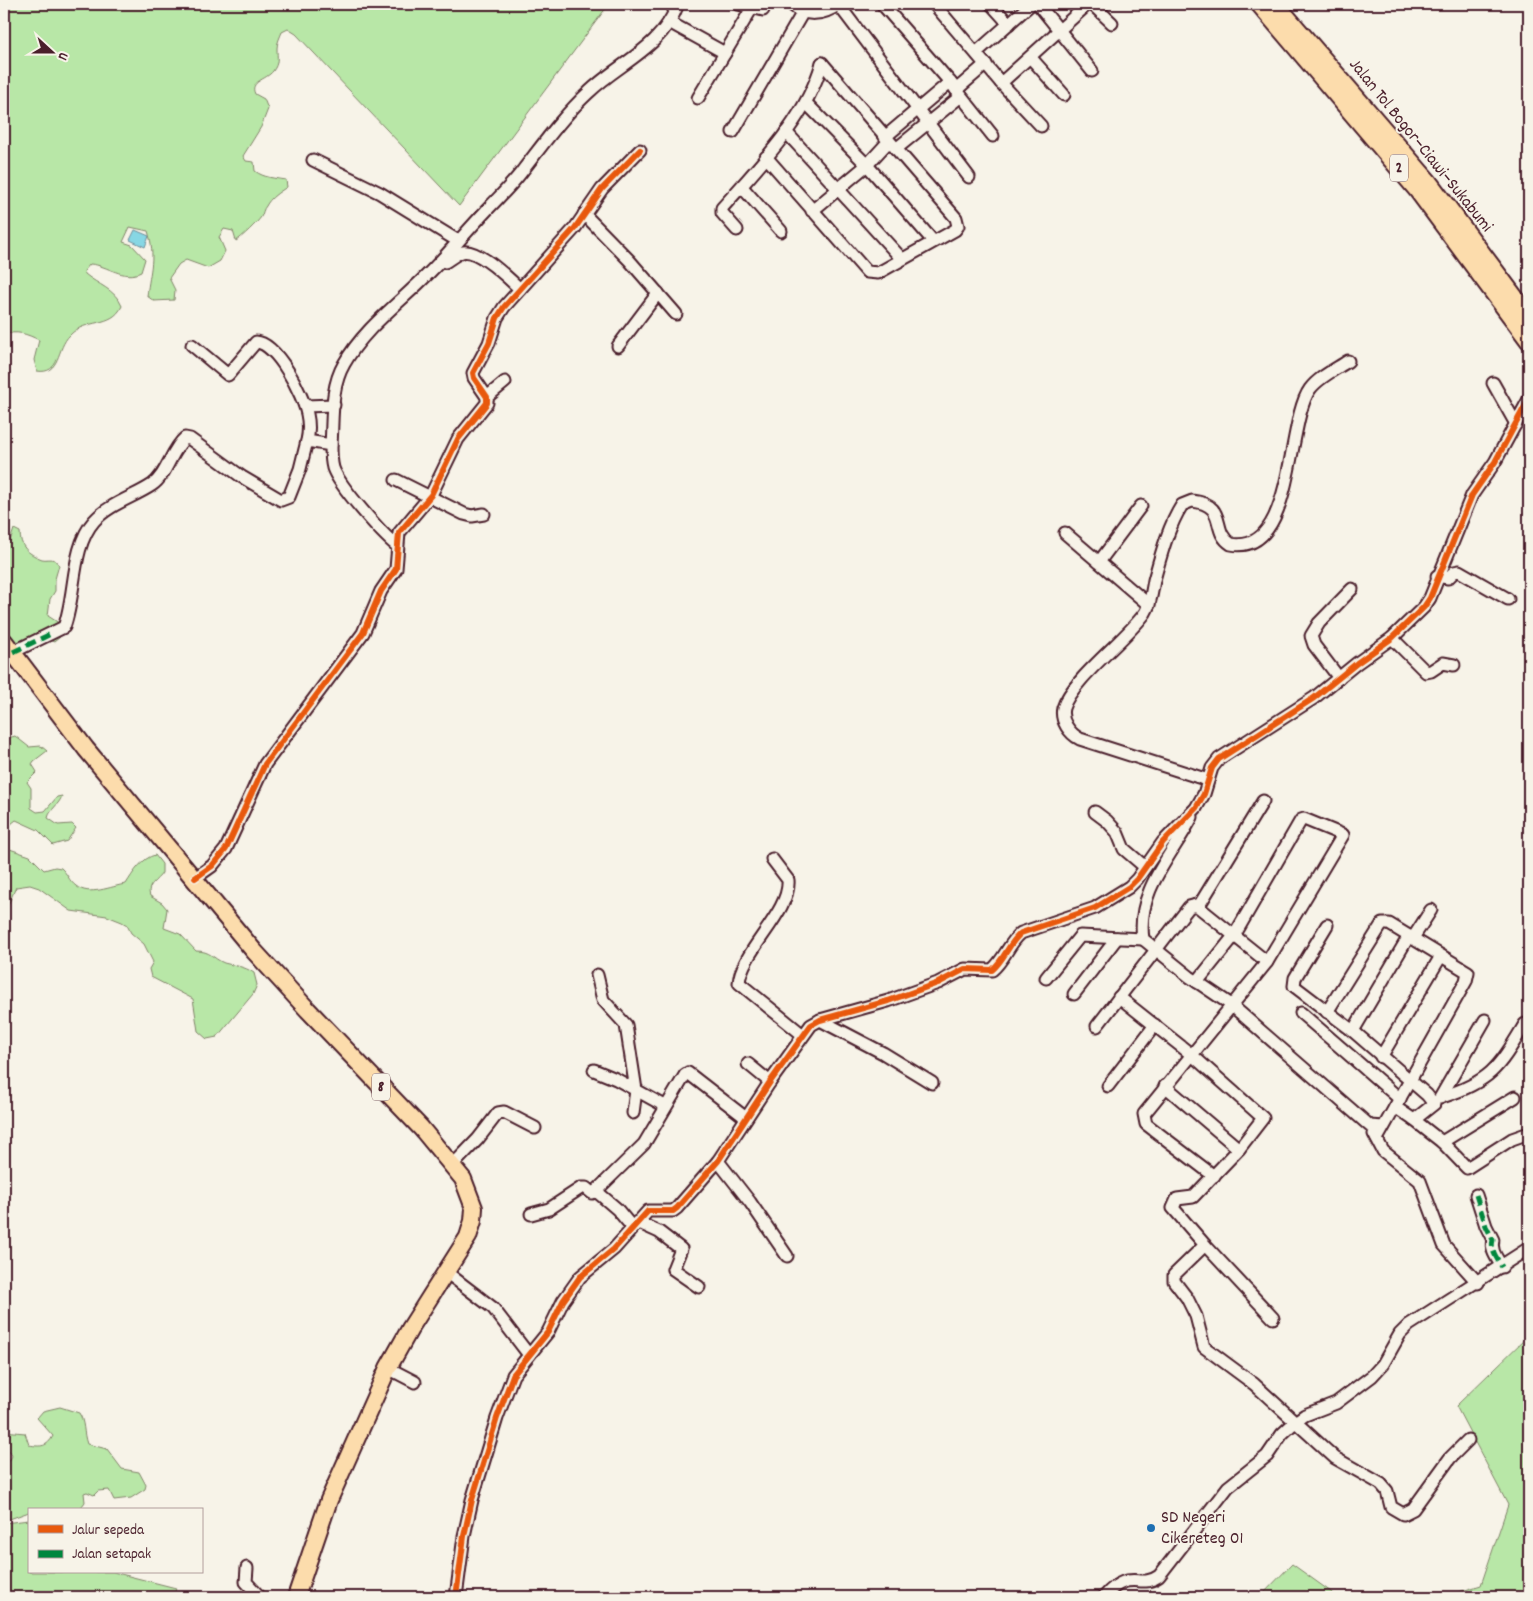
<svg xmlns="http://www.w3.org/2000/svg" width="1533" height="1601" font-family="Dekko,sans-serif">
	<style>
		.green { fill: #b8e7a7; stroke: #818369 }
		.water { fill: #87d7e4; stroke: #6f8d9a }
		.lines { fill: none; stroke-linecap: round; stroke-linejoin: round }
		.minor-casing { stroke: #4a1f2b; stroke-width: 15 }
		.highway-casing { stroke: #4a1f2b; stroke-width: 20 }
		.minor { stroke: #f7f3e8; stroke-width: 11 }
		.highway { stroke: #fcdcac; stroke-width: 16 }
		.quiet { stroke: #00873e; stroke-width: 5; stroke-dasharray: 10 5; stroke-linecap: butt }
		.cycleway-casing { stroke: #f7f3e8; stroke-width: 9 }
		.cycleway { stroke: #e8590c; stroke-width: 6 }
		.poi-dot { fill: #1f6fb2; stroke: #f7f3e8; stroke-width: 2 }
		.labels { text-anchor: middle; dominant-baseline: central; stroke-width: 4; stroke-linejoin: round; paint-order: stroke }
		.shield { fill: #f7f3e8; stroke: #7e5f64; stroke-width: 1 }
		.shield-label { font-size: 16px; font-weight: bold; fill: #4a1f2b }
		.street-label { font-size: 18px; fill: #4a1f2b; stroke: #f7f3e8 }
		.poi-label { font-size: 18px; fill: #4a1f2b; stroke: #f7f3e8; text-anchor: start }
	</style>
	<rect width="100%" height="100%" fill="#f7f3e8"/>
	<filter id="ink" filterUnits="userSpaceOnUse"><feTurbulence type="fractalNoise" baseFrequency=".02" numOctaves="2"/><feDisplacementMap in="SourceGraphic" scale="10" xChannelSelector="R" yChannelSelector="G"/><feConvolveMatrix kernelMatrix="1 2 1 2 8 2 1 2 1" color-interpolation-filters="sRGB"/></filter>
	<g filter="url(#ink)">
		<g class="green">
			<path d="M4,4H609L459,206L296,34L288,29L282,32C280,37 277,43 277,48C277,58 279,63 273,71C266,80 249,81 255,94L264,99L268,109L261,127L243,156L246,161L254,162L255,171C264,178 275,178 286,180L287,187C279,192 270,198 266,206C263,209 263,214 261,217C258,222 241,238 236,241L233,231L224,229L219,237L225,251L220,261L208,268L186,260L179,264L169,278L175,290L174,300L154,301L147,296C150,270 156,257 148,231L130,227L123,242L132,245L145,259L141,272C123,281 108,265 90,264L84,271L85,274C98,285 115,289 122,306C112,328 86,318 70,335C56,348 61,375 37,371L34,360L39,340C27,334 16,330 4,335Z"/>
			<path d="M14,529L20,532C20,547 28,554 42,559C46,560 50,558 55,560L59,565L55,579V591L50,599L48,616L59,623L60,637L54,642L44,638L23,640L15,651L4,641V537L10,541Z"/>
			<path d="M4,735L8,738L15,736L29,747L41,746L47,751L34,761L32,764L37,772L27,782L31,788V808L37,812L45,811L57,797L62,796C59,805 50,809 48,818L58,825L72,824L76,828L67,841L53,845L38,830L16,820L11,824L9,830L4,833Z"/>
			<path d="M4,847L30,856L44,870L55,867L61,868C67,873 69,881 76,886C89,897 111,886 126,884C133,873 142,858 155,855L162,864V873C157,881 146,885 150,896L162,903L167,909L164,928L180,934L196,951C211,951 212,958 224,963C235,966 244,966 254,973L257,985L253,994L217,1037L207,1039L198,1031L193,999L151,977L149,969L153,962L144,944L131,933L127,925L122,922L107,916L71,911L39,888L30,885L16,887L4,914Z"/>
			<path d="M1529,1335V1597H1443L1481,1585L1508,1505L1456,1406Z"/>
			<path d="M60,1407L79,1413C85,1422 83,1433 87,1444L107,1449L122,1469L139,1472L146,1485L145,1489L131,1498L114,1500L109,1490L98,1491L94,1495L87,1492L84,1493L85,1502L79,1510H29V1512L4,1521V1470L12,1456L10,1451L4,1450V1431L25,1433L29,1445C41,1447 47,1447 53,1436L37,1418L43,1411Z"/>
			<path d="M29,1520V1572H113L176,1588L174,1597H4V1523Z"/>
			<path d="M1292,1564L1338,1597H1260Z"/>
		</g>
		<path class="water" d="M135,230L149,236L145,247L130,240Z"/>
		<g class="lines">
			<g class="minor-casing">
				<g id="minor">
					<path d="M738,4L763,10"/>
					<path d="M791,4C805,18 824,15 839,4"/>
					<path d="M838,4L969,177"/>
					<path d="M882,4L950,82L993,136"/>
					<path d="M934,4L1001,83L1088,4"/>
					<path d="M991,4L1009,24"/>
					<path d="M1038,4L1092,71"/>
					<path d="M1092,4L1112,23"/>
					<path d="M669,22L725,53"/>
					<path d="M977,52L1031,4"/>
					<path d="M1031,58L1064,95"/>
					<path d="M1001,83L1041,126"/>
					<path d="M956,90L986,64"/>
					<path d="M698,98L752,8"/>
					<path d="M806,103L867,165L933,241"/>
					<path d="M733,132L803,12"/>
					<path d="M786,132L901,258"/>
					<path d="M885,137L950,82"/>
					<path d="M896,149L961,96"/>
					<path d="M766,157L867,272L878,273L955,230L958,226L956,218L822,63"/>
					<path d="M313,160L380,193L458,241"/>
					<path d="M742,187L781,231"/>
					<path d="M812,211L867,165L889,141"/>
					<path d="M584,214L629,260L676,314"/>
					<path d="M737,230L722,213V208C760,165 806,119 822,63"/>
					<path d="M445,262C450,259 456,254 462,252C478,248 508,278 520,289"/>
					<path d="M192,345L228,375L256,342C277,343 303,395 307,414C309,423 309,432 307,441L331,445C331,453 331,461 333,468C339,486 382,534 397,546"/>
					<path d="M618,346L658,293"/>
					<path d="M1493,383L1516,424"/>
					<path d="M487,397L505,382"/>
					<path d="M305,406L334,405"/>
					<path d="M331,445C333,419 330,388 344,364C364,328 400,303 429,273C448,254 466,232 485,212C498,198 512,185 523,170C544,143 563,116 589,92C620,62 662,48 678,4"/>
					<path d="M396,480L464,514L472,516L484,514"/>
					<path d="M1065,533L1149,605"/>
					<path d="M1099,562L1141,506"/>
					<path d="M1437,576L1448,578L1454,572L1459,571L1508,599"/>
					<path d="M1392,638L1426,672L1431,671L1443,663L1454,665"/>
					<path d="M13,652L64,627C76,596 71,547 94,521C109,504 134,497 152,485C167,475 171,450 185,438L190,439L242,477L281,500L289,497L300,469L307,441"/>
					<path d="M1339,678L1314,645L1311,636L1319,623L1352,589"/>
					<path d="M1208,780L1080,739C1070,734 1060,721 1063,708C1072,679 1126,640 1145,613C1151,603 1152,591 1154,580C1161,555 1168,527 1182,505L1192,501C1229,505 1210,531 1231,544C1295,556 1286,422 1310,389C1319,377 1336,369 1348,361"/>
					<path d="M1095,812L1107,821L1117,832L1124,849L1145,867"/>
					<path d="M1192,817C1172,856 1136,891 1143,939L1190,977L1230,1004L1370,1126L1383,1127"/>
					<path d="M772,859L788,880C791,912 741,951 739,983L803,1035"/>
					<path d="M195,878L212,866L226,849L265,764L363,633L381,591L396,569L399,533L431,495L458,439L487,403V397L474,378L473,373L489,343L497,318L504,307L575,228L602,189L640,150"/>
					<path d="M1196,905L1267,962"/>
					<path d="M1327,925L1295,978L1294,986L1353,1031L1427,1095L1434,1104L1414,1120L1442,1142L1467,1168L1512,1139L1529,1133"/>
					<path d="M1413,938L1431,910"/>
					<path d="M597,975L603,1000L626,1025L636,1090L633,1113"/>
					<path d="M1046,978L1080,936L1143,939"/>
					<path d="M1197,982L1234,936L1301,820L1304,819L1343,835L1267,962L1144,1114L1146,1124L1214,1176"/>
					<path d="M1074,994L1117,938"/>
					<path d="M1119,997L1192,1055L1263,1118L1239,1149L1193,1197L1177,1199L1173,1208L1205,1245L1174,1275V1281L1187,1298L1196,1316L1204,1347L1254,1384L1335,1458L1381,1484L1387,1491L1391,1507L1403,1514L1413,1509L1450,1458L1468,1440"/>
					<path d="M1327,1012L1382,924H1389L1468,972L1466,981L1377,1139"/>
					<path d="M1301,1013L1400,1099"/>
					<path d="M820,1020L883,1053L932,1083"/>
					<path d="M1097,1026L1189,907L1200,904L1263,801"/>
					<path d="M1353,1031L1409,936"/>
					<path d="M1381,1057L1441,956"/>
					<path d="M748,1064L770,1082"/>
					<path d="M594,1070L616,1079L665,1106"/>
					<path d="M1108,1086L1155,1025"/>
					<path d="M1165,1086L1239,1149"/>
					<path d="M1442,1097C1492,1081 1499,1067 1525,1024"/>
					<path d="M1440,1098L1485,1020"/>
					<path d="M1395,1107L1414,1120"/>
					<path d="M1374,1134L1383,1151L1420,1181L1444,1245L1478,1283"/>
					<path d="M1442,1142L1515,1097"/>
					<path d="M718,1161L750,1202L787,1256"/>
					<path d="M452,1166L478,1139L498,1113L504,1112L535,1128"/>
					<path d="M596,1191L617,1209L632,1227"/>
					<path d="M1476,1195L1486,1226L1493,1240C1490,1250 1497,1258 1502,1267"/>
					<path d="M531,1214L549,1209L581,1188H586L592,1193L596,1191L644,1144L685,1075L688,1073L746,1118"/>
					<path d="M637,1222L659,1232L681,1249L673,1269L699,1287"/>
					<path d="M1205,1245L1273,1318"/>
					<path d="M446,1272L493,1308L529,1355"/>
					<path d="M388,1368L415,1382"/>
					<path d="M247,1568L246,1582L260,1597"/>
					<path d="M456,1597L464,1536L472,1500L497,1418L513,1375L548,1332L563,1301L580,1277L614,1249L648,1211H673L677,1208L718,1161L770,1082L811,1025L820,1020L888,1001L938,983L965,969L992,970C1005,959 1008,944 1021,933L1095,908L1129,887L1137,879L1163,842L1196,808L1204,794L1212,768L1219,759L1314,698L1357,663L1392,638L1424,607L1430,598L1472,495L1495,462L1529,399"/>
					<path d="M1104,1597C1130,1567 1139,1590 1159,1576L1228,1487L1267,1456L1282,1434L1295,1422L1305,1415L1336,1403L1372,1376L1383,1364L1400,1334L1409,1325L1529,1248"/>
				</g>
			</g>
			<g class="highway-casing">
				<g id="highway">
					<path d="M1259,4L1417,190L1529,341"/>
					<path d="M1276,4L1429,182L1529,316"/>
					<path d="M4,641L86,749L254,951L308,1010L421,1128L463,1179L474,1208L473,1221L468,1237L411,1327L388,1368L329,1500L296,1597"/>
				</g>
			</g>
			<use href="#minor" class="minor"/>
			<use href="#highway" class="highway"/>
			<g class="quiet">
				<path d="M13,652L53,633"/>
				<path d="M1476,1195L1486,1226L1493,1240C1490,1250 1497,1258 1502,1267"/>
			</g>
			<g class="cycleway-casing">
				<g id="cycleway">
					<path d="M195,878L212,866L226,849L265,764L363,633L381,591L396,569L399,533L431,495L458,439L487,403V397L474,378L473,373L489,343L497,318L504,307L575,228L602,189L640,150"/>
					<path d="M456,1597L464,1536L472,1500L497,1418L513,1375L548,1332L563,1301L580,1277L614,1249L648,1211H673L677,1208L718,1161L770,1082L811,1025L820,1020L888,1001L938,983L965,969L992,970C1005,959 1008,944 1021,933L1095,908L1129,887L1137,879L1163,842L1196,808L1204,794L1212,768L1219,759L1314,698L1357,663L1392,638L1424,607L1430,598L1472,495L1495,462L1529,399"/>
				</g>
			</g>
			<use href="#cycleway" class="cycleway"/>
		</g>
	</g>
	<circle class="poi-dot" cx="1151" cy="1528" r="5"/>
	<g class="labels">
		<g class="shield">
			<rect x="1390" y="154.5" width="18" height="27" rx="4"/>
			<rect x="372" y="1073.5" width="18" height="27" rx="4"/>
		</g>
		<g class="shield-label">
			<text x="1399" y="168">2</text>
			<text x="381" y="1087">8</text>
		</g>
		<g class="street-label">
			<text transform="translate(1420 146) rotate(51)">Jalan Tol Bogor–Ciawi–Sukabumi</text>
		</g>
		<g class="poi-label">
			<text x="1161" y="1518">SD Negeri<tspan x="1161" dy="21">Cikereteg 01</tspan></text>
		</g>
	</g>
	<rect width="1533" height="1601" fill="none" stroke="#f7f3e8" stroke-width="20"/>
	<rect x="10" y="10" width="1513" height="1581" fill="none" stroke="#4a1f2b" stroke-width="2" filter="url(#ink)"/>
	<rect x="28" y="1508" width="175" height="65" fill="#f7f3e8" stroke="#b29e9c"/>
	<rect x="38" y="1525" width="25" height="8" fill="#e8590c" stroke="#b29e9c"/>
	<text x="72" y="1534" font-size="15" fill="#4a1f2b">Jalur sepeda</text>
	<rect x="38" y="1550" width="25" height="8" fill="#00873e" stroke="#b29e9c"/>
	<text x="72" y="1558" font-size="15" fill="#4a1f2b">Jalan setapak</text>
	<g transform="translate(52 52) rotate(111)" stroke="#f7f3e8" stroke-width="4" paint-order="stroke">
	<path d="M0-4L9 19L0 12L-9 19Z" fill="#4a1f2b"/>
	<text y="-8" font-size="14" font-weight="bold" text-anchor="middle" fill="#4a1f2b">U</text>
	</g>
</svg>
